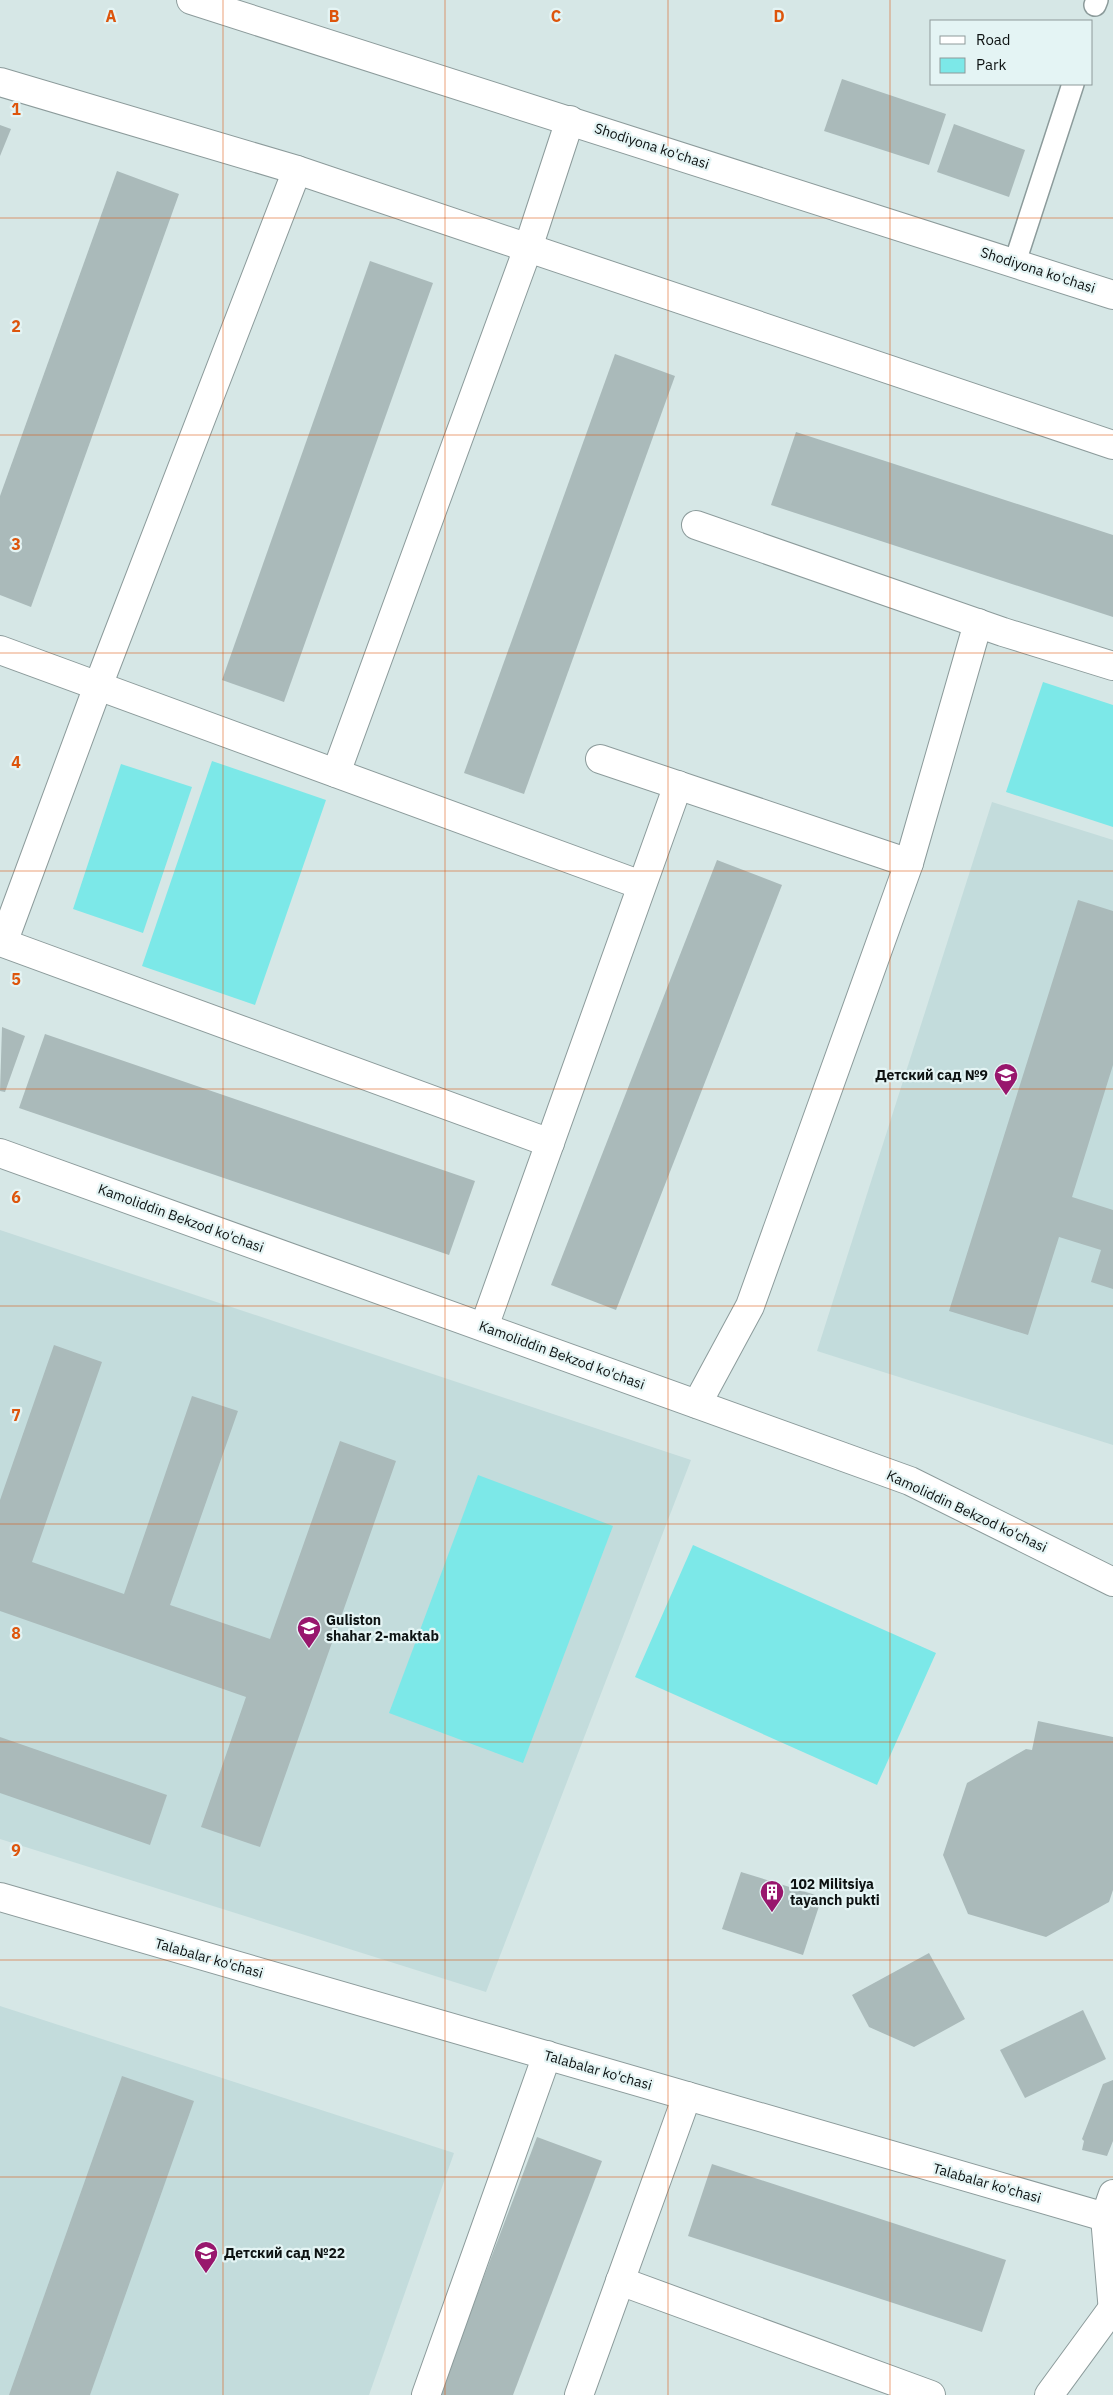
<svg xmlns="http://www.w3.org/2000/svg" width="1113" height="2395" font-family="'IBM Plex Sans',sans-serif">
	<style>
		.built { fill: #c3dcdc }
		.green { fill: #7ce8e8 }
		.building { fill: #aababa }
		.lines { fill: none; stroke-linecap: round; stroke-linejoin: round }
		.lane-casing { stroke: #8c9b9b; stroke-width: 24 }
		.street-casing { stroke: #8c9b9b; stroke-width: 30 }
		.lane { stroke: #fff; stroke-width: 21 }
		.street { stroke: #fff; stroke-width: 28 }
		.grid { fill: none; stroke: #dd550c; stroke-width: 1; stroke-opacity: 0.55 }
		.labels { text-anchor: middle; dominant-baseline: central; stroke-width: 4.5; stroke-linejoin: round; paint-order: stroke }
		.street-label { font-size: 14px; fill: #0d1212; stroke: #e4f4f4 }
		.poi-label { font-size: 14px; font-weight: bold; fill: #0d1212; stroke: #e4f4f4; text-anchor: start }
		.grid-label { font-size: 16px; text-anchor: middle; font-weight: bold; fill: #dd550c; stroke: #e4f4f4; stroke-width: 4.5; stroke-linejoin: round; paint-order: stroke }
	</style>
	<rect width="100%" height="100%" fill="#d6e7e6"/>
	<g class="built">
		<path d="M992,802L1113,840V1445L817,1351Z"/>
		<path d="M0,1230L691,1460L486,1992L0,1839Z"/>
		<path d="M0,2006L454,2153L369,2395H0Z"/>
	</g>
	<g class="green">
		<path d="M1043,682L1113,705V827L1006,792Z"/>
		<path d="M212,761L326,800L255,1005L142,966Z"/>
		<path d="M121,764L192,787L143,933L73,909Z"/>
		<path d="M478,1475L613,1526L523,1763L389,1713Z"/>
		<path d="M693,1545L936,1653L877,1785L635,1677Z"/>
	</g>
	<g class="building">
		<path d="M842,79L946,114L929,165L824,131Z"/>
		<path d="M954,124L1025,150L1009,197L937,172Z"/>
		<path d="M0,125L11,129L0,156Z"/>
		<path d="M117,171L179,194L31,607L0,595V496Z"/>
		<path d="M370,261L433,283L284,702L222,680Z"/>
		<path d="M615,354L675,376L524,794L464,773Z"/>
		<path d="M796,432L1113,535V617L771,505Z"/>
		<path d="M717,860L782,885L616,1310L551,1285Z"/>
		<path d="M1078,900L1113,911V1065L1072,1197L1113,1210V1289L1091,1282L1101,1250L1059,1237L1028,1335L949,1311Z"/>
		<path d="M2,1027L25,1036L5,1092L0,1091Z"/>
		<path d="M45,1034L475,1181L449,1255L19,1108Z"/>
		<path d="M54,1345L102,1362L32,1562L124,1594L192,1396L238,1411L170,1605L270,1639L340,1441L396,1461L260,1847L201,1827L246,1697L0,1611V1500Z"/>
		<path d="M1038,1721L1113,1737V1890L1109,1902L1046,1937L968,1914L943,1855L967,1783L1026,1749L1032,1750Z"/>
		<path d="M0,1737L167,1795L150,1845L0,1793Z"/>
		<path d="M741,1872L822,1897L803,1955L722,1929Z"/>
		<path d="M929,1953L965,2019L914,2047L869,2027L852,1995Z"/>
		<path d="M1083,2010L1106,2059L1025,2098L1000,2050Z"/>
		<path d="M122,2076L194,2101L90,2395H9Z"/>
		<path d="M1113,2080V2141L1107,2156L1082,2150L1084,2141L1082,2139L1103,2084Z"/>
		<path d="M537,2137L602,2161L513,2395H439Z"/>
		<path d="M712,2164L1006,2260L982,2332L688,2236Z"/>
	</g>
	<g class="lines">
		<g class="lane-casing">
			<g id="lane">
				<path d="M1095,5L1097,0"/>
				<path d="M1015,262L1073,84"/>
			</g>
		</g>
		<g class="street-casing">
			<g id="street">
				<path d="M191,0L1113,295"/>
				<path d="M0,82L297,170L1113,445"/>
				<path d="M297,170L98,686L3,943L550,1143"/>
				<path d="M696,525L1003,632L1113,666"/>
				<path d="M0,650L641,885"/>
				<path d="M600,759L909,863"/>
				<path d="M336,773L528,248L570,120"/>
				<path d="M0,1153L910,1481L1113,1582"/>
				<path d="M484,1327L678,785"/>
				<path d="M697,1404L750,1306L909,863L978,623"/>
				<path d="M0,1897L1105,2217"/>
				<path d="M1113,2194L1105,2217L1113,2312"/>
				<path d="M620,2281L931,2395"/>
				<path d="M426,2395L547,2055"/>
				<path d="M579,2395L687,2096"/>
				<path d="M1049,2395L1112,2309"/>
			</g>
		</g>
		<use href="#lane" class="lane"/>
		<use href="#street" class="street"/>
	</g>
	<path class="grid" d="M223,0V2395M445,0V2395M668,0V2395M890,0V2395M0,218H1113M0,435H1113M0,653H1113M0,871H1113M0,1089H1113M0,1306H1113M0,1524H1113M0,1742H1113M0,1960H1113M0,2177H1113"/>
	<defs>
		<g id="school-pin" transform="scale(1.25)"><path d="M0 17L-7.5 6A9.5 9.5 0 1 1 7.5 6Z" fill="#98176d" stroke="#e4f4f4"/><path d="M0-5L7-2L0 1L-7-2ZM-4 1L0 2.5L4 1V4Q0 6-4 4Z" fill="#fff"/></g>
		<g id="building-pin" transform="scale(1.25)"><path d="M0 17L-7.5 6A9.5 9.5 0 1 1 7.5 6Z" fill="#98176d" stroke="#e4f4f4"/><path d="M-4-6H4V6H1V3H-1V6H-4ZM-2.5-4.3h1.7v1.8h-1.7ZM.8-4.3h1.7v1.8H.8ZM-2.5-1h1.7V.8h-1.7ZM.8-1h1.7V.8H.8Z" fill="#fff"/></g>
	</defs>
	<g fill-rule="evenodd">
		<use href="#school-pin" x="1006" y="1075"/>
		<use href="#school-pin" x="309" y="1628"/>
		<use href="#building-pin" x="772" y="1892"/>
		<use href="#school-pin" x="206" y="2253"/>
	</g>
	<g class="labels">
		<g class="street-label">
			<text transform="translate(652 146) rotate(18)">Shodiyona ko'chasi</text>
			<text transform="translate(1038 270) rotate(18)">Shodiyona ko'chasi</text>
			<text transform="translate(181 1218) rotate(20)">Kamoliddin Bekzod ko'chasi</text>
			<text transform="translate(562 1355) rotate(20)">Kamoliddin Bekzod ko'chasi</text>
			<text transform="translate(967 1511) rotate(25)">Kamoliddin Bekzod ko'chasi</text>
			<text transform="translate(209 1958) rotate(16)">Talabalar ko'chasi</text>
			<text transform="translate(598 2070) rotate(16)">Talabalar ko'chasi</text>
			<text transform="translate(987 2183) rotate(16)">Talabalar ko'chasi</text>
		</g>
		<g class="poi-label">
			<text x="988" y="1075" text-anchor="end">Детский сад №9</text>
			<text x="326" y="1620">Guliston<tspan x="326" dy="16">shahar 2-maktab</tspan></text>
			<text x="790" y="1884">102 Militsiya<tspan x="790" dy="16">tayanch pukti</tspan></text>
			<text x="224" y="2253">Детский сад №22</text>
		</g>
	</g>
	<g class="grid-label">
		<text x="111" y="22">A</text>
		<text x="334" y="22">B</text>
		<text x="556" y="22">C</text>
		<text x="779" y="22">D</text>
		<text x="16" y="115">1</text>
		<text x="16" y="332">2</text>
		<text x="16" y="550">3</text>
		<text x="16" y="768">4</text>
		<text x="16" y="985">5</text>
		<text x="16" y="1203">6</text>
		<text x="16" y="1421">7</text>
		<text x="16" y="1639">8</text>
		<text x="16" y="1856">9</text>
	</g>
	<rect x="930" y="20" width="162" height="65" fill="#e4f4f4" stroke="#8e9a9a"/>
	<rect x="940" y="36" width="25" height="8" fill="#ffffff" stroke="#8e9a9a"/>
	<text x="976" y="45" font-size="15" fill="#0d1212">Road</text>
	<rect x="940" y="58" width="25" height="15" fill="#7ce8e8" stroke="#8e9a9a"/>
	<text x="976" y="70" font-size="15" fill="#0d1212">Park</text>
</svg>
